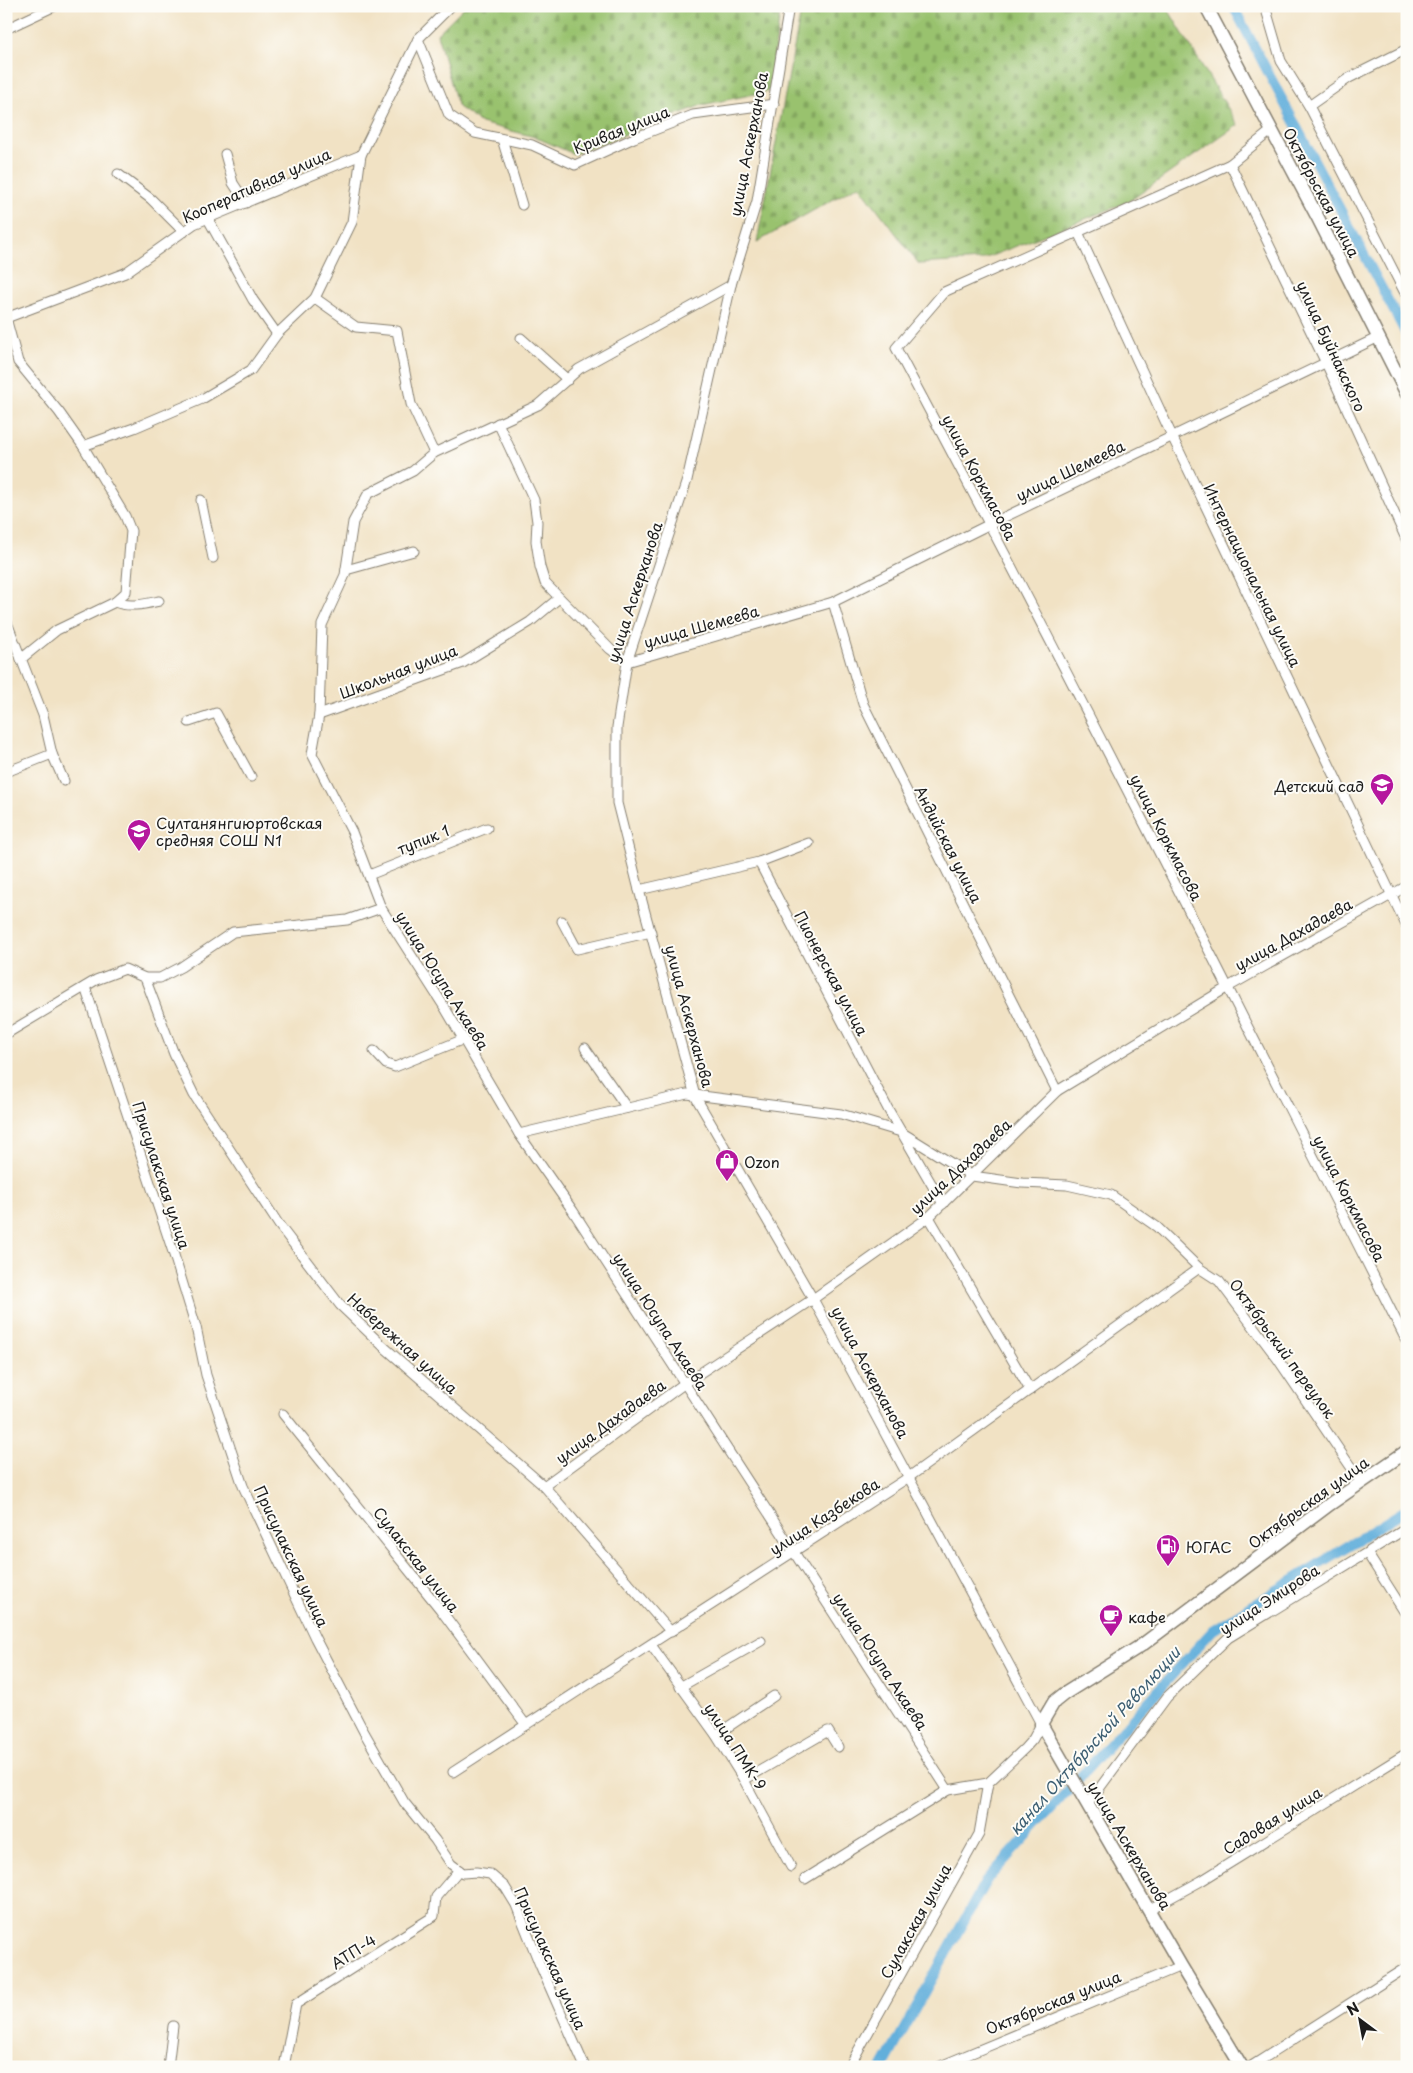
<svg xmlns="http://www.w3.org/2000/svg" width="1413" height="2073" font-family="'Playpen Sans',sans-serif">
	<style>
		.cemetery { fill: url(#cemetery-stones); stroke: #5a6f45 }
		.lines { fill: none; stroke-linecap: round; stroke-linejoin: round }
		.canal { stroke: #62afdb; stroke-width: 10 }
		.street-casing { stroke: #867f70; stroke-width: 11 }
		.secondary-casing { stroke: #867f70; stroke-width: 15 }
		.street { stroke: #fff; stroke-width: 9 }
		.secondary { stroke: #fff; stroke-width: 12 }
		.labels { text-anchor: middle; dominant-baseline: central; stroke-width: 4; stroke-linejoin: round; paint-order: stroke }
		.street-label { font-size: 15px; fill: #1c1c1c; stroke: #fdfcf7 }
		.poi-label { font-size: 15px; fill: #1c1c1c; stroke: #fdfcf7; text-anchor: start }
		.water-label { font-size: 16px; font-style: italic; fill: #3c5e72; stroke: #fdfcf7 }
	</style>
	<defs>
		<pattern id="cemetery-stones" width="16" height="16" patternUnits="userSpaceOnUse" patternTransform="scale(1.25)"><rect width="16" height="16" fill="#99c26e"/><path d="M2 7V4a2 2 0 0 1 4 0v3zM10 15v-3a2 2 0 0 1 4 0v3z" fill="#83a65f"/></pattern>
	</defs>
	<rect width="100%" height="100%" fill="#fdfcf7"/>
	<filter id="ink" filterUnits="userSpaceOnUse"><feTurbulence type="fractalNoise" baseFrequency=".02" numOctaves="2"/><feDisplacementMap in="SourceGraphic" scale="10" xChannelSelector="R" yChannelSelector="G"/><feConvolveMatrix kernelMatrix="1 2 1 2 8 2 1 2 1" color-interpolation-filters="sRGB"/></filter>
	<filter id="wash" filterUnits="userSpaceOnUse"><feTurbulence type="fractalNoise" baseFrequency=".0096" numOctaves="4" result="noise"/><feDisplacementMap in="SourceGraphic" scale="20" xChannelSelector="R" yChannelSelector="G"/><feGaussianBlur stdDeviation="1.12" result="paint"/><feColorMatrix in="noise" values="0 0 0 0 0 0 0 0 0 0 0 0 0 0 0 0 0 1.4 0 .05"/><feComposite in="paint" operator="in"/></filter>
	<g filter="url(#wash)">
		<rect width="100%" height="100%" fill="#f1e2c4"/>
		<g class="cemetery">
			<path d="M465,6H781L769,91L702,105L574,154L535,137L481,123L458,107L437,34Z"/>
			<path d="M802,6H1166L1238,125L1128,202L981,260L919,264L859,185L757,242Z"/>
		</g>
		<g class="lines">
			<g class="canal">
				<path d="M1233,6L1407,336"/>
				<path d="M883,2067L986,1881L1213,1630L1407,1509"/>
			</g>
		</g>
	</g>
	<g filter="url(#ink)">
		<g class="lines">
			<g class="street-casing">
				<g id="street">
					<path d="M789,6L757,201L731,285L687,480L627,662L617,727V803L639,890L695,1096L813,1299L1041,1724L1033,1739L1025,1748L988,1783L948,1790L805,1879"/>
					<path d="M1265,6L1281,61L1309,106L1407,297"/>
					<path d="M6,29L55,6"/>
					<path d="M418,39L449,115L475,133L532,145L575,165L634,138L693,115L774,104"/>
					<path d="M1309,106L1349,78L1407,49"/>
					<path d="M1272,130L1230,164L944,292L896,348C1072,677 1239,1009 1407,1342"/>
					<path d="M502,139L522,205"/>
					<path d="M225,154L233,183L246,203"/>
					<path d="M1230,164L1326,363L1407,541"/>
					<path d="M118,174L151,199L184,232"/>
					<path d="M208,219L253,300L277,334"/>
					<path d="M1078,232L1172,436L1407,927"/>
					<path d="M731,285L579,369L538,405L434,453L413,471L368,494L353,522L345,575L322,625L319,715L312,754L352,832L381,908L445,1008L519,1134L573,1211L948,1790"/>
					<path d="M315,298L356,327L397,331L411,404L434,453"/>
					<path d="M6,318L125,273L194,224L361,155L418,39L451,6"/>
					<path d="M6,318L18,362L59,412L83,446L125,516L131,531L126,592L115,602L57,630L21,659"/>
					<path d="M521,338L568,380"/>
					<path d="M498,423L534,500L537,522L536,541L540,567L545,583L610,649L627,662L833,602L990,524L1379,337"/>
					<path d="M83,446L134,428L202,399L251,370L277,334L315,298L352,222L361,155"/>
					<path d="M201,500L213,558"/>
					<path d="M346,570L414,551"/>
					<path d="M115,602C129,608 145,604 159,601"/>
					<path d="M833,602L863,704L1057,1091"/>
					<path d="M6,620L43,715L52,754L64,781"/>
					<path d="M319,715L463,663L530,622L559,598"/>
					<path d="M189,722L216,713L251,777"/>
					<path d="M6,772L52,754"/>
					<path d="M759,862L809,843"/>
					<path d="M369,875L487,828"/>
					<path d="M639,890L759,862L888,1109L943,1204"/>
					<path d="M562,921L577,949L651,932"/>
					<path d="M145,978L174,1054L194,1095L279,1225L340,1305L384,1347L544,1486L671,1632"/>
					<path d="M85,987L174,1255L196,1327L206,1375L243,1486L315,1638L364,1732L404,1802L435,1840L451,1864L463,1873L476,1872L490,1874L505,1887L516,1905L540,1965L585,2067"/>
					<path d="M6,1034L96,980L125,969L145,978H160L181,967L233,932L347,920L381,908"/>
					<path d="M585,1048L627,1108"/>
					<path d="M374,1051L386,1064L395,1067L464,1039"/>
					<path d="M519,1134L687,1094L841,1114L901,1132L972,1176L1022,1183L1067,1185L1111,1195L1157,1227L1199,1268L1219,1281L1277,1358L1361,1482"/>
					<path d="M929,1217L1030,1390"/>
					<path d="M283,1414L440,1609L526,1725"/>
					<path d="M544,1486L685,1383L813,1299L929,1217L1057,1091L1228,987L1407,886"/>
					<path d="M1367,1553L1407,1616"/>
					<path d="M651,1645L716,1735L744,1780L791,1867"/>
					<path d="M680,1687L761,1641"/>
					<path d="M716,1735L774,1696"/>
					<path d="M453,1772L909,1477L1199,1268"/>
					<path d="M744,1780L828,1731L838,1747"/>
					<path d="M1087,1805L1167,1697L1228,1638L1407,1528"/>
					<path d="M1150,1909L1201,1881L1407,1753"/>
					<path d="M168,2067L173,2026"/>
					<path d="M284,2067L296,2004L434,1916L436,1897L459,1870"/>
					<path d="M849,2067L979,1834L988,1783"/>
					<path d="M938,2067L1181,1966"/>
					<path d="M1250,2067L1407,1967"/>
				</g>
			</g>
			<g class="secondary-casing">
				<g id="secondary">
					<path d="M1206,6L1318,218L1407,394"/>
					<path d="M1242,2067L1181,1966L1041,1724L1054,1702L1064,1694L1142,1645L1330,1504L1407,1451"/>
				</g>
			</g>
			<use href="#street" class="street"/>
			<use href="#secondary" class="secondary"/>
		</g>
	</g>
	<defs>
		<g id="school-pin" transform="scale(1.25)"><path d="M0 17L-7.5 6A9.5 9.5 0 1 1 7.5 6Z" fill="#b5179e" stroke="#fdfcf7"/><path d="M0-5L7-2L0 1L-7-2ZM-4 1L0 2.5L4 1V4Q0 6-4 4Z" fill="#fff"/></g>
		<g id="shop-pin" transform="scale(1.25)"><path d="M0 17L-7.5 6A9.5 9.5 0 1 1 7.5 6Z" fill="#b5179e" stroke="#fdfcf7"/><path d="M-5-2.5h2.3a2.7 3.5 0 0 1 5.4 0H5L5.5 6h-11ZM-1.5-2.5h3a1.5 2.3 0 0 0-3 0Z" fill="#fff"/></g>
		<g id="fuel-pin" transform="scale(1.25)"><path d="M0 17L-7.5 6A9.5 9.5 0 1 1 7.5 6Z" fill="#b5179e" stroke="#fdfcf7"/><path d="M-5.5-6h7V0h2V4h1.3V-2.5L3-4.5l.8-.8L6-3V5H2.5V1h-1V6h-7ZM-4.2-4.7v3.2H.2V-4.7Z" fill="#fff"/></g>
		<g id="cafe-pin" transform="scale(1.25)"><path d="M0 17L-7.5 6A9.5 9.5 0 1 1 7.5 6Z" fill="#b5179e" stroke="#fdfcf7"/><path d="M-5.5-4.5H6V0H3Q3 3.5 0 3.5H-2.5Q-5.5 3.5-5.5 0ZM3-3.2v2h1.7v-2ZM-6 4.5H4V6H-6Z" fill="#fff"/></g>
	</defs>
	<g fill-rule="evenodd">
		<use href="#school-pin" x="1382" y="785"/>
		<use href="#school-pin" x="139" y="831"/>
		<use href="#shop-pin" x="727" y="1161"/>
		<use href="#fuel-pin" x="1168" y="1546"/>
		<use href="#cafe-pin" x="1111" y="1616"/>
	</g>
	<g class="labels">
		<g class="street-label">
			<text transform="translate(621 129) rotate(-22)">Кривая улица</text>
			<text transform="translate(748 144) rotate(-79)">улица Аскерханова</text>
			<text transform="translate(256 185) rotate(-24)">Кооперативная улица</text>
			<text transform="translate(1322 192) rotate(62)">Октябрьская улица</text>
			<text transform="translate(1332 346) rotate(65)">улица Буйнакского</text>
			<text transform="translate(1070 470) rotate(-26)">улица Шемеева</text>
			<text transform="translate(980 477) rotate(62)">улица Коркмасова</text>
			<text transform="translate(1253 575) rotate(64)">Интернациональная улица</text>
			<text transform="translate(634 592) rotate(-72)">улица Аскерханова</text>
			<text transform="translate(701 626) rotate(-16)">улица Шемеева</text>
			<text transform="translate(398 671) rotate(-21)">Школьная улица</text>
			<text transform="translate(1167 837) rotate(63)">улица Коркмасова</text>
			<text transform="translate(423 839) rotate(-22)">тупик 1</text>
			<text transform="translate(949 844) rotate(63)">Андийская улица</text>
			<text transform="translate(1293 934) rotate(-29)">улица Дахадаева</text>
			<text transform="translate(832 973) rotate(62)">Пионерская улица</text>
			<text transform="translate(443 980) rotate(58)">улица Юсупа Акаева</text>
			<text transform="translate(690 1016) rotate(75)">улица Аскерханова</text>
			<text transform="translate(960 1166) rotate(-43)">улица Дахадаева</text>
			<text transform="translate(162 1175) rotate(72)">Присулакская улица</text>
			<text transform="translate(1350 1198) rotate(63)">улица Коркмасова</text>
			<text transform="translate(661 1321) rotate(57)">улица Юсупа Акаева</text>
			<text transform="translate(403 1343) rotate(42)">Набережная улица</text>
			<text transform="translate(1283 1348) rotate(54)">Октябрьский переулок</text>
			<text transform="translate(871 1372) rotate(62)">улица Аскерханова</text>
			<text transform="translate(610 1421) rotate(-36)">улица Дахадаева</text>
			<text transform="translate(1308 1502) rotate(-36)">Октябрьская улица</text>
			<text transform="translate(824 1516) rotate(-33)">улица Казбекова</text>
			<text transform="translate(292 1556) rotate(65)">Присулакская улица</text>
			<text transform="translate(417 1559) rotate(52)">Сулакская улица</text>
			<text transform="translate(1269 1599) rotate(-33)">улица Эмирова</text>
			<text transform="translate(881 1661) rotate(57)">улица Юсупа Акаева</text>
			<text transform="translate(736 1746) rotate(57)">улица ПМК-9</text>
			<text transform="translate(1272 1820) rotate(-32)">Садовая улица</text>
			<text transform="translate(1130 1845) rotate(59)">улица Аскерханова</text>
			<text transform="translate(915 1921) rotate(-61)">Сулакская улица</text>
			<text transform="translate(353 1951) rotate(-33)">АТП-4</text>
			<text transform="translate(551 1958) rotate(66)">Присулакская улица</text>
			<text transform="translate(1053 2002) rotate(-22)">Октябрьская улица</text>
		</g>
		<g class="poi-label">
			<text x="1364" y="785" text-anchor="end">Детский сад</text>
			<text x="156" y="822">Султанянгиюртовская<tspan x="156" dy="17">средняя СОШ N1</tspan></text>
			<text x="744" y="1161">Ozon</text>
			<text x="1186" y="1546">ЮГАС</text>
			<text x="1128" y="1616">кафе</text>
		</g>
		<g class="water-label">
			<text transform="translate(1094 1740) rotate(-48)">канал Октябрьской Революции</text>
		</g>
	</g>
	<rect width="1413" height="2073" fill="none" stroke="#fdfcf7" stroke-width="25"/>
	<g transform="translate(1360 2020) rotate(328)" stroke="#fdfcf7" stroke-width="4" paint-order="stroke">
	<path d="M0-4L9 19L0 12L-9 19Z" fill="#1c1c1c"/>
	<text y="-8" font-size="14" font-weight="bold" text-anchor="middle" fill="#1c1c1c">N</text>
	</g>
</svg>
